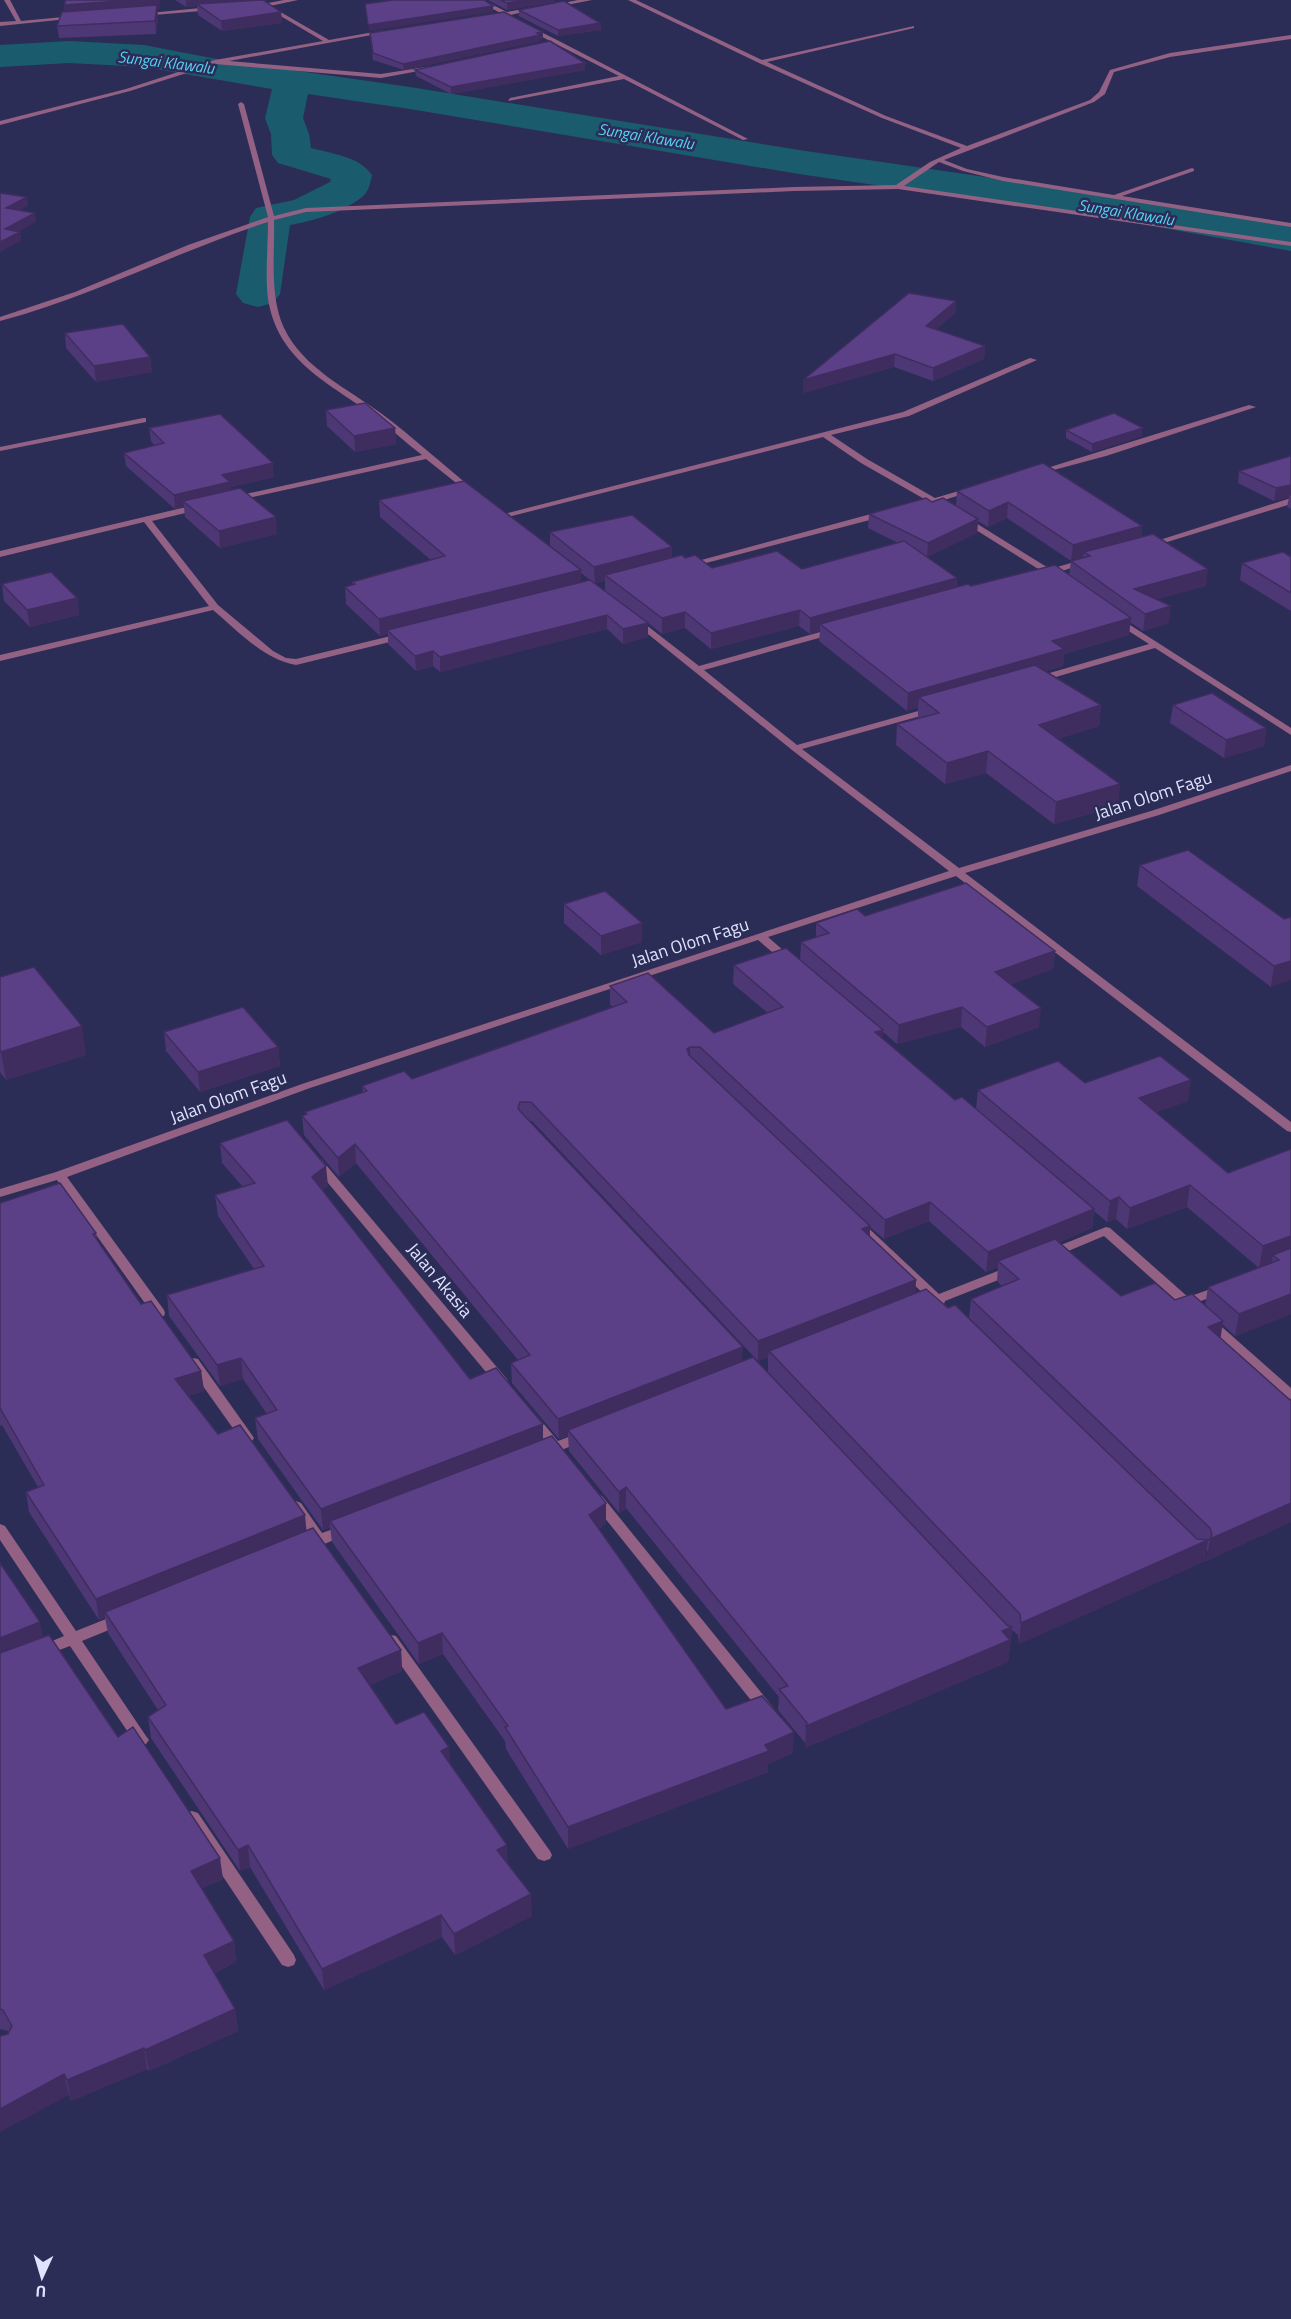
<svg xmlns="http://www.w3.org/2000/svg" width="1291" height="2319" font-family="'Titillium Web',sans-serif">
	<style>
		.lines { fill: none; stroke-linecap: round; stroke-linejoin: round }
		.river { fill: #1a5c6e; fill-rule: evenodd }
		.minor { fill: #936183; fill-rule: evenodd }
		.wall { fill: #4e3775; fill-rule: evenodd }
		.shaded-wall { fill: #402d5f }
		.building { fill: #5b4088; stroke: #402d5f; stroke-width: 1.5 }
		.labels { text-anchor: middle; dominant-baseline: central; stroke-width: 5; stroke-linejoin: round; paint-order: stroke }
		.far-water-label { font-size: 16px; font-style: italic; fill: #57d1f3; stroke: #2b2d57 }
		.street-label { font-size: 18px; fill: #e0e3fe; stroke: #2b2d57 }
	</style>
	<rect width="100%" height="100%" fill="#2b2d57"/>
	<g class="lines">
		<path class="river" d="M69,41L144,45L227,61L410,87L799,150L1130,198L1291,225V251L1130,222L799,174L410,109L308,94L303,118L309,134L311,148C332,154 359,156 372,175C370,183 369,192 362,197C344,212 313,221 290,225L280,294L273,303L258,307L243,303L236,294L250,217L256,208L294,200L330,182L331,179L278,163L272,155L271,134L265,118L272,89L144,67L69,63L0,67V45Z"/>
		<g class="minor">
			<path d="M4,0H10L21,21L74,16L77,18L0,26V22L16,21Z"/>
			<path d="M284,0H298L270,6L329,40L385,30L388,32L229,61L381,74L432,66L435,68L381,78L215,64L130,91L0,125V121L126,89L215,60L323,41L267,8V6L256,8L253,6Z"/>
			<path d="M476,0H483L507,12L534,7L537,9L506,16Z"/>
			<path d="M578,0H592L551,8L548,6Z"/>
			<path d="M628,0H636L762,60L914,26V28L767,62L886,116L967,146L1090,100L1099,92L1110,70L1170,53L1291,35V39L1170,57L1114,72L1105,94L1094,102L944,160L967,169L1003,177L1114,195L1192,168L1194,169V171L1122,196L1291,223V227L1003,181L963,171L939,162L904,186L1291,242V246L898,189L794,191L306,212L274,220C275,254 269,296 284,328C304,369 347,388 382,414C414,438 442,464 473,489V493L470,494L426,459L234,501L233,499L237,496L422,455C406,443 391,429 376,417C331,384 278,362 268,299C265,276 268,246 268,222C177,251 92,297 0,321V317L75,292L188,245L268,217L238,104L241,102L244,104L274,216L306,208L794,187L896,185L930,162L961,148L882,118L759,63Z"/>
			<path d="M211,7L213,10L142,16L139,14Z"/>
			<path d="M527,27H531L559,41L748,139L743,140L624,79L508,101L510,98L619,76L556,44L535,48V46L552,42L527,29Z"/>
			<path d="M1030,358L1037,360L909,416L831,435L867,459L935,498L972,487L976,490L941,501V505L933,503L914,507V503L926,500L861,463L823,437L500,519L496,516L903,412Z"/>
			<path d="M1249,405L1256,407L1106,456L1035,475L1031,473Z"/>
			<path d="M143,418H146V422L0,451V447Z"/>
			<path d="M1291,498V504L1151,547L1144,545Z"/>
			<path d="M199,504L203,507L202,509L152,521L218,605L273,651L286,658L296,659L403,633L408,636L406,638L296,665C263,659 238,631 213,610L0,661V655L209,606L144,522L0,557V551Z"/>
			<path d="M882,511L885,512V516L687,568L683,565Z"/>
			<path d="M963,515L1050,569L1085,559L1089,562L1056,573L1059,576L1058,578L1044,575L1043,572L960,520V516Z"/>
			<path d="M1116,616L1291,728V735L1155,648L1042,681H1036V677L1149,644L1113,621V617Z"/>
			<path d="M636,617L699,666L831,629H837V633L704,670L797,745L929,708H935V712L802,749L959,868L1151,811L1291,765V771L1159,815L965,873L1291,1122V1132L1287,1131L956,876L768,937L792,958L793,960L792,962H784L758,940L310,1088L67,1177L164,1310L165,1313L164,1316H154L57,1180L0,1197V1189L56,1172L302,1084L949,871L792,750L633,622V618Z"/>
			<path d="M317,1158L321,1159L506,1378L508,1381L506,1384H496L313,1165L311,1162Z"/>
			<path d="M858,1221L862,1222L939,1294L1008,1267H1016L1018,1270L1016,1273L945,1301L944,1304L922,1309L917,1308L916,1305L917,1302L928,1298L854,1228L852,1225Z"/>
			<path d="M1106,1227L1110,1228L1188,1297L1222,1285L1228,1289L1226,1292L1195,1303L1198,1307L1197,1310H1187L1104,1236L1054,1257L1050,1258L1044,1254L1046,1251Z"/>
			<path d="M1209,1319L1214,1320L1291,1388V1399L1286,1398L1204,1326L1203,1323Z"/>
			<path d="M193,1358L198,1359L252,1435L254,1438L252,1441H242L188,1365L186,1362Z"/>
			<path d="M533,1415L538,1417L558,1441L584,1431L589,1433L591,1436L589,1439L564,1449L563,1453C558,1455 557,1453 553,1453C547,1453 545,1456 539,1454L537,1451L539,1448L546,1445L526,1420L528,1417Z"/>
			<path d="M597,1494L602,1496L772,1706L775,1710L772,1714L767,1716L762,1714L592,1502L590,1499L592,1496Z"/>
			<path d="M296,1501L301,1503L322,1533L347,1524L352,1526L354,1529L352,1532C339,1537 314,1551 302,1548L300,1544L302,1540L311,1537L289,1506L291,1503Z"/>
			<path d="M0,1524L5,1526L76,1631L116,1615L121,1614L126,1615L128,1619L126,1623L82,1641L146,1736L149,1740L146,1744L141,1746L136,1744L70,1646L43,1656L38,1655L36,1651L38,1647L64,1636L0,1540Z"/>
			<path d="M391,1635L396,1636L550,1851L552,1855L550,1859L544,1861L538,1859L386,1644L384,1640L386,1636Z"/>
			<path d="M192,1811L198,1813L294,1955L296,1960L294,1965L288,1967L282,1965L186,1821L184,1817L186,1813Z"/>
		</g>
	</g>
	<g class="wall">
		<path d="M175,0H267V1L265,2L281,12L282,23L222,31L198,15L197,6L186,7Z"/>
		<path d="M488,0H555V2L507,10Z"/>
		<path d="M64,5L159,9H157L158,18L156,34L59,38L57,26L65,11Z"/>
		<path d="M519,10L600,23L601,30L558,36L519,16Z"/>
		<path d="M370,33L543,39H540V41L404,70L373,60Z"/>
		<path d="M415,70H585L451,94L416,76Z"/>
		<path d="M956,301L955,313L936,329L985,346L984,359L933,381L894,367L803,393Z"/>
		<path d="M65,333L150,357L152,372L96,382L66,348Z"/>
		<path d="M326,410L395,428L396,444L355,452L327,426Z"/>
		<path d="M149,428L274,477L231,487V490L277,534L220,548L185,517L184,507L175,509L126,466L124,453L155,446L151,441Z"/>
		<path d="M1066,430L1142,436L1092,452L1066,438Z"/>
		<path d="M1291,456V509L1287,507L1289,497L1274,501L1238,483L1239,471Z"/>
		<path d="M957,491L1142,526L1141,537L1206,586L1156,599L1169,623L1143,631L1130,622L1129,635L1064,654L1063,666L1046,671L1101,705L1099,726L1058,739L1118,806L1054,824L986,773L945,784L896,745L897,724L918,718V707L907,711L819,641L820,631L810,634L799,626L711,649L685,628L662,634L648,623V637L623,644L607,629L440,672L433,666L416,671L388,644V634L380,636L346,604L345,587L352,585V582L431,560L380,517L379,500L550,547V532L672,558H685L712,568L802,569L898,543L868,528L869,514L932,502L956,506ZM1007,518L1071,561L1069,575L971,586L957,587V578L927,557L977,533L978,521L988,527ZM581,573L585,576L590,580L581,582ZM605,581V591L595,583Z"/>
		<path d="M1291,557V611L1240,580L1242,563Z"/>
		<path d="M2,584L77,598L79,615L30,627L4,601Z"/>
		<path d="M1173,705L1266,728L1264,746L1224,758L1170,723Z"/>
		<path d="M1140,865L1284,919L1271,987L1137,886Z"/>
		<path d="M564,904L642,942L601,955L564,923Z"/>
		<path d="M865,916L1055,951L1053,969L1011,984L1039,1027L985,1047L961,1027L897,1044L883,1032L882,1038L955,1100L976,1109L978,1090L1085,1083L1188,1101L1156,1112L1228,1173L1291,1149V1314L1235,1336L1222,1324L1220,1338L1291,1401V1522L1206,1561L1208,1552L1206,1549L1205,1561L1019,1644L1018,1635L1012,1630L1008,1662L805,1748L806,1744L778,1710L779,1697L626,1508L619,1513L569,1451L568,1436L559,1439L512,1383L511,1363L518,1360L356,1163L339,1177L304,1135L302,1116L306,1114L305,1112L363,1093L362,1086L412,1079L613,1007L610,1004V986L714,1033L768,1013L733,984L734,965L800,960L801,942L816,937V923ZM532,1121L758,1361L768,1357V1372L1008,1626L1007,1625L742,1361L529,1122ZM1187,1207L1259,1268L1208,1287L1205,1306L1175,1300L1121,1296L1059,1242L1092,1228L1094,1211L1107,1222L1116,1219L1127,1229ZM929,1221L986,1272L998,1267L997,1281L1002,1286L971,1299L969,1318L915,1293L916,1280L870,1236V1227L884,1239Z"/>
		<path d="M0,977L86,1055L6,1080L0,1072Z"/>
		<path d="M164,1032L278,1047L280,1066L200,1092L166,1051Z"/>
		<path d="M220,1143L328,1186L322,1191L470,1379L543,1439L606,1523L599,1529L726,1709L793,1753L768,1764V1772L568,1849L506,1749L505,1741L443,1654L419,1664L332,1542L330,1527L323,1530L258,1439L255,1418L267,1414L243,1379L220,1386L169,1316L167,1295L254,1269L218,1216L215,1195L243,1187L222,1163Z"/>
		<path d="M0,1203L96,1233L97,1240L141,1304L201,1371L204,1391L188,1396L218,1434L306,1531L401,1650L402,1671L370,1685L396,1724L450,1764L508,1865L532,1916L455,1955L442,1937L324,1990L250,1867L240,1871L151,1738L148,1717L158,1710L108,1633L105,1618L99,1620L29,1512L26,1492L38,1487L2,1425L0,1426Z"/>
		<path d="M0,1563L43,1637L223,1879L201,1889L234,1941L236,1962L214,1973L235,2009L238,2031L149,2071L147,2069L71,2101L69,2095L8,2034V2031L0,2029Z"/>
	</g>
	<g class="shaded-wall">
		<path d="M132,0H160L159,9H157L158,18L156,34L155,21L65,16L64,5Z"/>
		<path d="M186,0H267V1L200,6L197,4V6L186,7Z"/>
		<path d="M528,0H555V2L507,10V3Z"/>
		<path d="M493,6V12L369,31L368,25Z"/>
		<path d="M281,12L282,23L222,31L221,21Z"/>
		<path d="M600,23L601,30L558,36V30Z"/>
		<path d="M543,32V39H540V41L404,70L403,64Z"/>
		<path d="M585,63V70L451,94V87Z"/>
		<path d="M27,197L28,206L8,217L6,208Z"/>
		<path d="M35,213L36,222L7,238L5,229Z"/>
		<path d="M20,232L21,241L0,252V242Z"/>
		<path d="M956,301L955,313L926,339V326Z"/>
		<path d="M985,346L984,359L933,381V368Z"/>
		<path d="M895,354L894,367L803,393V380Z"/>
		<path d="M150,357L152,372L96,382L94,366Z"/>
		<path d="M395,428L396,444L355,452L354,436Z"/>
		<path d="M1143,428L1142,436L1092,452V444Z"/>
		<path d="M273,463L274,477L231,487V496L183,501L184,507L175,509L174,495L222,475Z"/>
		<path d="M1291,485V496L1289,495V497L1274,501L1276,488Z"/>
		<path d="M1008,502L1007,518L988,527L989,511Z"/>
		<path d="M276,517L277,534L220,548L219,531Z"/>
		<path d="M978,519L977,533L927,557L928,543Z"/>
		<path d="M1142,526L1140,543L1084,552L1083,558L1071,561L1073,545Z"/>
		<path d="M672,547V563L605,575V581L595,584L594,567Z"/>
		<path d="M1208,569L1206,586L1133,606L1134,589Z"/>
		<path d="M581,570V587L387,630L388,634L380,636L379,619Z"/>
		<path d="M957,578L956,594L820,624V631L810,634V618Z"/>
		<path d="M77,598L79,615L30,627L27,610Z"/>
		<path d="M1171,606L1169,623L1143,631L1145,614Z"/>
		<path d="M800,610L799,626L711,649V633Z"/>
		<path d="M685,612V628L662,634V618Z"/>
		<path d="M607,615V629L440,672V657Z"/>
		<path d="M1131,618L1129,635L1064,654L1063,666L928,705L919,697L918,707L907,711L908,693L1052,641Z"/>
		<path d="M648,623V637L623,644V629Z"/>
		<path d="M433,651V666L416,671L415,656Z"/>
		<path d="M1101,705L1099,726L1037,746L1039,725Z"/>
		<path d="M1266,728L1264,746L1224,758L1226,740Z"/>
		<path d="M988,751L986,773L945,784L947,763Z"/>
		<path d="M1120,784L1118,806L1054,824L1056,802Z"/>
		<path d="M642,923V942L601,955V936Z"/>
		<path d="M1055,951L1053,969L994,991L995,972Z"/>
		<path d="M1291,961V980L1271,987L1274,966Z"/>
		<path d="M962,1007L961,1027L897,1044L899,1025Z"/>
		<path d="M1041,1008L1039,1027L985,1047L987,1027Z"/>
		<path d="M82,1026L86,1055L6,1080L1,1052Z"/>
		<path d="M883,1030L882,1049L875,1032Z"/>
		<path d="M278,1047L280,1066L200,1092L198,1072Z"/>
		<path d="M690,1047V1066L687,1049Z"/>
		<path d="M1191,1080L1188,1101L1136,1119L1139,1098Z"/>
		<path d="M355,1144L356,1163L339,1177L338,1158Z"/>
		<path d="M326,1166L328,1186L314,1197L312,1177Z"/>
		<path d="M1190,1185L1187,1207L1127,1229L1130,1208Z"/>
		<path d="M1119,1197L1116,1219L1107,1222L1110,1201Z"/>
		<path d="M930,1202L929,1221L884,1239L885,1220Z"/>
		<path d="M1094,1209L1092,1228L1003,1265L998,1261V1267L986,1272L988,1252Z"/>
		<path d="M870,1226L869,1245L862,1229Z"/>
		<path d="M1291,1236V1257L1273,1255L1272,1263L1259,1268L1263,1246Z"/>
		<path d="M916,1280L914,1300L769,1351L768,1357L758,1361V1341Z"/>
		<path d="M1291,1294V1314L1235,1336L1239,1314Z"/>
		<path d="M1223,1321L1220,1342L1208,1327Z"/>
		<path d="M743,1347L742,1367L568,1430V1436L559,1439L558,1419Z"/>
		<path d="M241,1358L243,1379L220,1386L217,1365Z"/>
		<path d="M201,1371L204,1391L178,1400L175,1379Z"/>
		<path d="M543,1424V1445L330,1521V1527L323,1530L321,1509Z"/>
		<path d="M626,1487V1508L619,1513V1492Z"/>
		<path d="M606,1503V1523L590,1536L589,1515Z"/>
		<path d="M1291,1503V1522L1206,1561L1210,1539Z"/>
		<path d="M305,1515L307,1536L105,1612V1618L99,1620L96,1599Z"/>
		<path d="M1208,1540L1205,1561L1019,1644L1021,1623Z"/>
		<path d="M40,1622L44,1643L0,1661V1638Z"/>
		<path d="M1012,1627L1008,1662L805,1748L806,1726Z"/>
		<path d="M442,1633L443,1654L419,1664L418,1643Z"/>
		<path d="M401,1650L402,1671L360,1689L358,1668Z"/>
		<path d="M794,1732L793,1753L768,1764V1772L568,1849V1827Z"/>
		<path d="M449,1747L450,1768L441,1751Z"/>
		<path d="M248,1845L250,1867L240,1871L238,1850Z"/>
		<path d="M507,1845L508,1866L497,1850Z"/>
		<path d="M220,1858L223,1879L194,1892L191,1871Z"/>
		<path d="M531,1894L532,1916L455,1955L454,1934Z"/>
		<path d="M441,1915L442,1937L324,1990L322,1969Z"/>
		<path d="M234,1941L236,1962L207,1976L204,1955Z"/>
		<path d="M235,2009L238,2031L149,2071L145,2050Z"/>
		<path d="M144,2048L147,2069L71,2101L67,2080Z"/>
		<path d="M64,2074L69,2095L0,2132V2109Z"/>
	</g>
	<g class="building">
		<path d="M66,0H132L64,5Z"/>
		<path d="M261,0H263L281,12L221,21L197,4Z"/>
		<path d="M393,0H484L493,6L368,25L365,4Z"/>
		<path d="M500,0H528L507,3Z"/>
		<path d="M564,1L600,23L558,30L519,10Z"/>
		<path d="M157,5L155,21L57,26L62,12Z"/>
		<path d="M504,12L543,32L537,33L540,35L403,64L373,53L370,33Z"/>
		<path d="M550,41L585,63L451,87L415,70Z"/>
		<path d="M0,193L27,197L6,208L35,213L5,229L20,232L0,242Z"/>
		<path d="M909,293L956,301L926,326L985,346L933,368L895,354L803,380Z"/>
		<path d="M123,324L150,357L94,366L65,333Z"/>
		<path d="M365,403L395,428L354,436L326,410Z"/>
		<path d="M1114,413L1143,428L1092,444L1066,430Z"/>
		<path d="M220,414L273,463L222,475L230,482L174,495L124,453L164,443L149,428Z"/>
		<path d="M1291,456V485L1276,488L1239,471Z"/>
		<path d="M1043,463L1142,526L1073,545L1008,502L989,511L957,491Z"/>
		<path d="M464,481L581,570L379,619L345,587L355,584L352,582L445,556L379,500Z"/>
		<path d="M240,488L276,517L219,531L183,501Z"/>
		<path d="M926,498L932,502L943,498L978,519L928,543L869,514Z"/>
		<path d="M632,515L672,547L594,567L550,532Z"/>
		<path d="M1153,534L1208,569L1134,589L1171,606L1145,614L1071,561L1090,556L1084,552Z"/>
		<path d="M904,541L957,578L810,618L800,610L711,633L685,612L662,618L605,575L682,555L685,558L695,555L712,568L777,551L802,569Z"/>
		<path d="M1283,552L1291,557V593L1242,563Z"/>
		<path d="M1055,565L1131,618L1052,641L1064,649L908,693L820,624L968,584L971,586Z"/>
		<path d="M51,572L77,598L27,610L2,584Z"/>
		<path d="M590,580L648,623L623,629L607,615L440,657L433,651L415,656L387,630Z"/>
		<path d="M1035,665L1101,705L1039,725L1120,784L1056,802L988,751L947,763L897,724L939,713L919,697Z"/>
		<path d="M1212,693L1266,728L1226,740L1173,705Z"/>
		<path d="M1188,850L1284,919L1291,917V961L1274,966L1140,865Z"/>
		<path d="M966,883L1055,951L995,972L1041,1008L987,1027L962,1007L899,1025L801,942L829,933L816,923L857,909L865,916Z"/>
		<path d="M605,891L642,923L601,936L564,904Z"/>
		<path d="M786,948L883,1030L875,1032L955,1100L962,1097L1094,1209L988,1252L930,1202L885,1220L700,1047H690L687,1049L689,1055L870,1226L862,1229L916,1280L758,1341L531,1102H520L518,1108L520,1111L743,1347L558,1419L511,1363L530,1355L355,1144L338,1158L302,1116L307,1114L305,1112L367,1091L362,1086L404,1071L412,1079L627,1002L610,986L648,973L714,1033L783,1007L734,965Z"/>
		<path d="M34,967L82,1026L1,1052L0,1050V977Z"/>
		<path d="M243,1007L278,1047L198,1072L164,1032Z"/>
		<path d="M1160,1056L1191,1080L1139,1098L1228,1173L1291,1149V1236L1263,1246L1190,1185L1130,1208L1119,1197L1110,1201L978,1090L1058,1061L1085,1083Z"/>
		<path d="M287,1120L326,1166L312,1177L470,1379L496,1368L543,1424L321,1509L255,1418L277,1410L241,1358L217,1365L167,1295L264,1266L215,1195L255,1183L220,1143Z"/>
		<path d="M60,1183L96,1233L93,1234L141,1304L151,1301L201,1371L175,1379L218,1434L240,1425L305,1515L96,1599L26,1492L44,1485L0,1408V1203Z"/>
		<path d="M1055,1239L1121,1296L1155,1283L1175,1300L1192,1294L1223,1321L1208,1327L1291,1401V1503L1210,1539L1212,1535L1210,1528L971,1299L1019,1279L998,1261Z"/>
		<path d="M1291,1248V1294L1239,1314L1208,1287L1279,1260L1273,1255Z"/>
		<path d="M926,1289L948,1308L955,1305L1197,1539L1208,1540L1021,1623L1020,1614L769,1351Z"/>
		<path d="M753,1357L1007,1625L1012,1627L1002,1631L1010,1640L806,1726L807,1723L779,1689L788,1686L626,1487L619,1492L568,1430Z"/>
		<path d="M552,1436L606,1503L589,1515L726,1709L762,1696L794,1732L765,1745L769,1751L568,1827L505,1727L508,1726L442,1633L418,1643L330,1521Z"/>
		<path d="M313,1528L401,1650L358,1668L396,1724L424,1712L449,1747L441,1751L507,1845L497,1850L531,1894L454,1934L441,1915L322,1969L248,1845L238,1850L148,1717L166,1705L105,1612Z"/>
		<path d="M0,1563L40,1622L0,1638Z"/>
		<path d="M49,1635L118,1737L133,1727L220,1858L191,1871L234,1941L204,1955L235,2009L145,2050L144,2048L67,2080L64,2074L0,2109V2036L8,2034L12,2026L3,2010L0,2009V1653Z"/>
	</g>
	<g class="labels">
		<g class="far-water-label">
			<text transform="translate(166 62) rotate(7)">Sungai Klawalu</text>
			<text transform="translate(646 136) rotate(9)">Sungai Klawalu</text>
			<text transform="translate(1126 212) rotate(9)">Sungai Klawalu</text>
		</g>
		<g class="street-label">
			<text transform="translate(1153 795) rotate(-18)">Jalan Olom Fagu</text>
			<text transform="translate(690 942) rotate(-18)">Jalan Olom Fagu</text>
			<text transform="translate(228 1097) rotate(-20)">Jalan Olom Fagu</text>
			<text transform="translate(440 1280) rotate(50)">Jalan Akasia</text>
		</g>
	</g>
	<g transform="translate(42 2277) rotate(184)" stroke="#2b2d57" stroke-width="4.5" paint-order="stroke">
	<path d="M0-4.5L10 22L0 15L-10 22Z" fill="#e0e3fe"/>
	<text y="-9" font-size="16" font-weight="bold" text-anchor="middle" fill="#e0e3fe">U</text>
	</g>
</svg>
